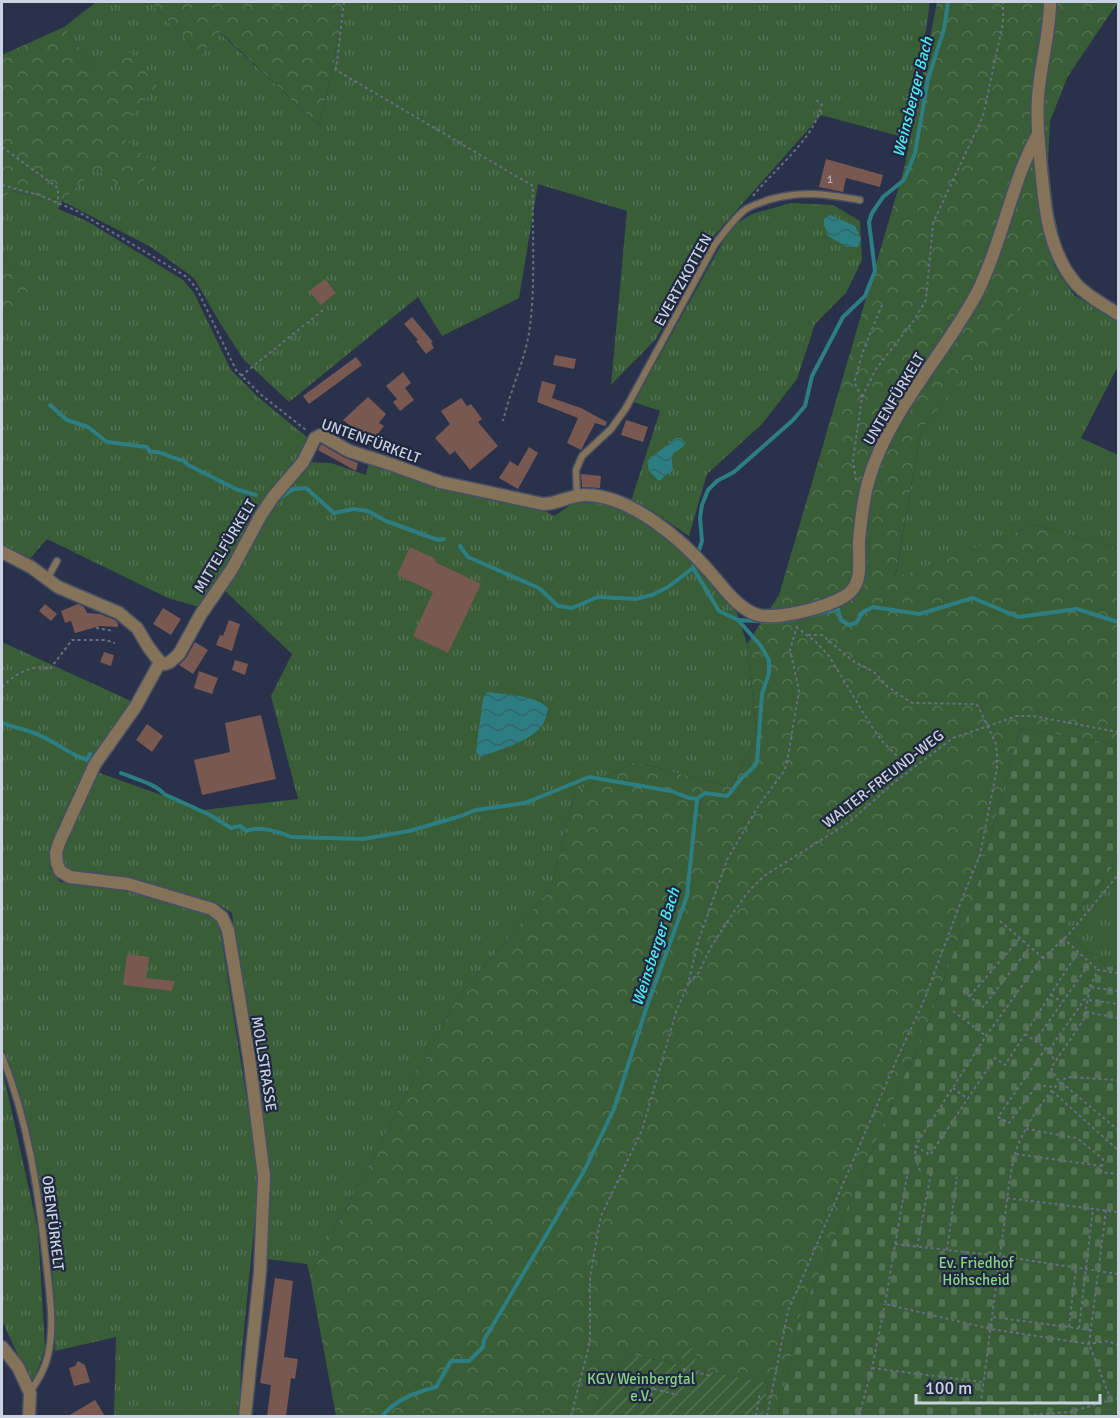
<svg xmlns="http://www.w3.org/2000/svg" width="1120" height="1418" font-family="Signika,sans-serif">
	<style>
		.grass { fill: url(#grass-tufts) }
		.forest { fill: url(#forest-crowns) }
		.cemetery { fill: url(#cemetery-stones) }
		.garden { fill: url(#garden-furrows) }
		.water { fill: url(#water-waves) }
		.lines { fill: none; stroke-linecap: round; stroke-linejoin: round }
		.stream { stroke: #2d7e83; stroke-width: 4 }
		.building { fill: #795852 }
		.service-casing { stroke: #464f65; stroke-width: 9 }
		.minor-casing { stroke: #464f65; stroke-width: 15 }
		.path { stroke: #676f84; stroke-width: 2; stroke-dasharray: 3 3; stroke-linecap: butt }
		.service { stroke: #847259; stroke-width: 6 }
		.minor { stroke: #847259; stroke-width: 12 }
		.labels { text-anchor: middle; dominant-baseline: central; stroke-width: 4.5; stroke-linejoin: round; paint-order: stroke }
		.number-label { font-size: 12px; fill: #b6b4bd }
		.street-label { font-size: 15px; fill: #cbd2e1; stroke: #1f283f }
		.park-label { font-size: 15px; fill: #8bd388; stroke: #1f283f }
		.water-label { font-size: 16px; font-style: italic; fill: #50eaf3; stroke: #1f283f }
	</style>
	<defs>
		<pattern id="grass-tufts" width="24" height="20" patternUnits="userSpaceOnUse" patternTransform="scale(1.5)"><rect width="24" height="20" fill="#385d37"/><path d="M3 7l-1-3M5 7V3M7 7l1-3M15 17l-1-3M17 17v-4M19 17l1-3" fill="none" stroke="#537354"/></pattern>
		<pattern id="forest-crowns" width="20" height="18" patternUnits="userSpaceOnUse" patternTransform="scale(1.5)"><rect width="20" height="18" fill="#385d37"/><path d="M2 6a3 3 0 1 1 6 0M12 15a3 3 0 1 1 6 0" fill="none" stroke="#537354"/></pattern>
		<pattern id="cemetery-stones" width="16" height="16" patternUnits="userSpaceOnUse" patternTransform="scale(1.5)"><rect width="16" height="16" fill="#385d37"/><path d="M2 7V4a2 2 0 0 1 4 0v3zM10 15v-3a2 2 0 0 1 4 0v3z" fill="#537354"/></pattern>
		<pattern id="garden-furrows" width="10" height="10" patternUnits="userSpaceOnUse" patternTransform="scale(1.5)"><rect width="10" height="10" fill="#385d37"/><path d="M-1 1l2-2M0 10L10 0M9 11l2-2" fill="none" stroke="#537354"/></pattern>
		<pattern id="water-waves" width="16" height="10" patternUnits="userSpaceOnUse" patternTransform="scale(1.5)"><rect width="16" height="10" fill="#2d7e83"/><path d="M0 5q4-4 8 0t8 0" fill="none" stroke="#33656a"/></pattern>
	</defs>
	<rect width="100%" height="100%" fill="#29324a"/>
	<g class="grass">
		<path d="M96,2H150L201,55L219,32L319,125L333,69L344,2H930L910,139L821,115L705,246L656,339L611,385L627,211L538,184L519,298L442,336L418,297L289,402L244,360L220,323L194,278L151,247L62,201L58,209L87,221L183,280L194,293L231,370L259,398L308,438L301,456L227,571L199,607L168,598L47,539L28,561L2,548V314L38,296L2,254V198L11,191L62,201L95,168L148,158L116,133L160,82L97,72L64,27Z"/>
		<path d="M791,203L833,205L860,221L862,260L846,293L815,324L797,379L762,424L707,474L689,536L652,511L631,501L660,411L634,402L731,227L752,214Z"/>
		<path d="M1053,264L1074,295L1118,322V366L1081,438L1118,455V549L1035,525L895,579L921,430Z"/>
		<path d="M369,461L542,509L554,516L575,502H596L619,508L644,522L690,558L736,610L747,644L757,737L731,787L635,762L575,792L551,889L459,995L310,1276L307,1264L266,1259L270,1175L240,976L232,913L214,902L69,871L59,857L97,772L203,810L298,799L271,696L292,654L223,589L268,509L306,462L331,463L366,475Z"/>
		<path d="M2,642L133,702L87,765L52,851L50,868L60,882L128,887L201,910L219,922L259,1178L241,1360L240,1416H114L116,1337L55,1351L52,1265L40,1182L29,1127L12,1071L2,1047Z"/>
		<path d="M1117,861L1118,862V967L1106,966L1063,929Z"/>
		<path d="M2,1067L38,1230L45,1348L35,1378L30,1381L2,1321Z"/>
	</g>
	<g class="forest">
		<path d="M150,2H344L333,69L319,125L220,32L201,55Z"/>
		<path d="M937,2H1118L1068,76L1050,121L1048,163L1054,213L1063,253L921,430L895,578L1035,525L1118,549V745L1020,728L976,892L929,1020L799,1319L778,1416H763L768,1383L693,1369L685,1347L680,1365L627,1354L591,1416H336L310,1276L459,995L551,889L575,792L635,762L731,787L757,737L747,644L779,595L904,169Z"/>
		<path d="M64,27L97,72L125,48L160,82L117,133L148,158L158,170L128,193L96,168L62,201L12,191L2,198V55Z"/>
		<path d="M2,254L39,296L2,314Z"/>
	</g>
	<path class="cemetery" d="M1020,728L1118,745V862L1117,861L1063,929L1106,966L1118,967V1414L1104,1416H778L799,1319L929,1020L976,892Z"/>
	<path class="garden" d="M684,1347L697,1350L694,1369L768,1383L763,1416H591L627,1354L680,1365Z"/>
	<g class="water">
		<path d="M830,215L855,226L861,239L858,247H847L828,236L824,224V219Z"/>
		<path d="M676,438H681L686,443C674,457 670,447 673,470L659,481L649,471L647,461Z"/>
		<path d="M487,692C505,695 535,694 548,708C547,713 546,718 544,722C536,740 498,750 481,757L476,752L483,698Z"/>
	</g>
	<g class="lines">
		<g class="stream">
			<path d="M50,405L67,420L88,427L107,442L147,447L150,452C162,450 171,459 183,460L188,465L236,489L256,495"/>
			<path d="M277,500L293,489L306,488L334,513L353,509L368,511L386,521L438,540L444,539"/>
			<path d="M460,546L468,557L539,588L558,606L572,608L598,597L636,599L652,595L668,587L693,568"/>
			<path d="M812,615L838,609L841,620L849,625L856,623L863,612L873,607L919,614L973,598L1018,617L1077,609L1118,622"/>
			<path d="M738,620L772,622L793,620"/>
			<path d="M2,723C12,727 24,729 34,733C54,740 68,754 87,760L90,754"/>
			<path d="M121,773C133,778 156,784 164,794L210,815L231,828L240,826L247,831C258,825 280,832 291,837L363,839L409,831L461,816L476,810L525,803L589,777L671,791L689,798L697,799"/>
			<path d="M382,1416C397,1399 414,1393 436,1387L451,1361H469L483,1347L484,1340L584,1171L614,1109L647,1006L687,896L697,799L705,793L727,796C733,791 735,786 740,780C746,773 753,770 757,762L762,694L769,673V660L761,646L738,620L719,611L693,568L702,541L700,518L702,505L708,490L717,481L734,472L793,420L805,406L812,376L843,317L865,296L875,271L869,222L872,213L883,197L904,180L915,153L928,79L944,29L948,2"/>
		</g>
	</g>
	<g class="building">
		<path d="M826,159L883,175L880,187L846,178L843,192L819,187Z"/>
		<path d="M325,279L336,293L321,305L309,291Z"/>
		<path d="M412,317L433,342L431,343L434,348L426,354L416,341L418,340L404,324Z"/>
		<path d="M555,355L576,359L574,369L553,365Z"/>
		<path d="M356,357L362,365L309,404L303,396Z"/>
		<path d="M403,372L411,383L405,388L414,400L400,411L393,402L397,399L386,386Z"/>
		<path d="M542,381L556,385L552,398L581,408L607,422L605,426L595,423L581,450L567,443L578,418L537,402Z"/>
		<path d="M368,397L386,414L379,423L384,426L372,442L343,420Z"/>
		<path d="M461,398L467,406L471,404L482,419L478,422L498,446L470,470L455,451L450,455L435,438L450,424L441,411Z"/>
		<path d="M626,420L648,427L643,442L621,435Z"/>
		<path d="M321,444L345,458L358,463L356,471L318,450Z"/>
		<path d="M529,447L538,453L518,489L499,478L510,461L518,466Z"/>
		<path d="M581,474L601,476L600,488L582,487Z"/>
		<path d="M410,547L436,559L435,562L481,584L448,653L413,636L433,592L397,575Z"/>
		<path d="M45,604L57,614L51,621L39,611Z"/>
		<path d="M78,604L84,607L87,613L100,614L115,620L118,623V627L100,626L75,633L71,621L65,623L61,611Z"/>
		<path d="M163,608L181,619L171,635L153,624Z"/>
		<path d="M229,620L240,624L232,651L216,645L220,635L223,636Z"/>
		<path d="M195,642L208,650L193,674L179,665L186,658Z"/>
		<path d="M104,652L114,655L111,666L100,662Z"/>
		<path d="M235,660L248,664L245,675L232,670Z"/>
		<path d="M199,671L218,678L212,694L194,688Z"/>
		<path d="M261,715L276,779L202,795L194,760L230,752L225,723Z"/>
		<path d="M147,724L163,736L152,752L136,740Z"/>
		<path d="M127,954L149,957L146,978L174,981L172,991L123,985Z"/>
		<path d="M275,1278L293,1281L284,1357L298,1359L295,1379L291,1378L286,1416H267L271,1385L260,1383Z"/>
		<path d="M78,1361L85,1365L90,1382L74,1386L69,1368L75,1366Z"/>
		<path d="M95,1400L105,1416H68Z"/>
	</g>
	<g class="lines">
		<g class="service-casing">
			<g id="service">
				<path d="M577,496L576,470L582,456L611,429L626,408L715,244C724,233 734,218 746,209C752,205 761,203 768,200C802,190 825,194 860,200"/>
				<path d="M47,579L57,561"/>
				<path d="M2,1056C28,1121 38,1190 46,1260C49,1290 55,1325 48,1355C45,1369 38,1380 30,1392"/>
			</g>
		</g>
		<g class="minor-casing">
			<g id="minor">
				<path d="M1050,2C1050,30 1042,59 1039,87C1036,110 1038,133 1040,156C1044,200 1046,250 1077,285C1088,297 1105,305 1118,314"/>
				<path d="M2,552L31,567L58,587L119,613L137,628L149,648L160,662L165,664L170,662L179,654L201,614L232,569L261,515L273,497L303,462L315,438L321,435L349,451L393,465L440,482L543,504C558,504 572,494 587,495C631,496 681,539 708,570C722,585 737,609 758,615C778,620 839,606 852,590C863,578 858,556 859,541C861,520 863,499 869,479C890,409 945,354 978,291C1003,240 1011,183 1038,134"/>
				<path d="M160,662L136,706L95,764L59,843L56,853L57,863L60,871L70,877L128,884L212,909L222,917L228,930L249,1057L264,1176L260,1272L245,1416"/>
				<path d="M2,1347L18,1367L30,1393L29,1416"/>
			</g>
		</g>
		<g class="path">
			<path d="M344,2L336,70L533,186C532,233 536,287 529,333C524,363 510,391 503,421"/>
			<path d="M2,147L58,188V202"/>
			<path d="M2,185L39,195L77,211L187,277L197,289L236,370L260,394L306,430"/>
			<path d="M753,196C775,168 812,142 822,105L814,98"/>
			<path d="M241,376L323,310"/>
			<path d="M862,397L855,384V379L863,351L882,305"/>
			<path d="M856,480L853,460L862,397L876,369L915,319L926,300L933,223L983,116L1003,23V2"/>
			<path d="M796,627L816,642L829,656L872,727L882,741L910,769"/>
			<path d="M96,628L114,631"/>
			<path d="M2,687C14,675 32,663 50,669L72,640H105L115,643"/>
			<path d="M1000,921L1043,958"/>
			<path d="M1063,938L1098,970"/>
			<path d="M689,983L699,972L711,947L733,913L748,892L764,876L848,823L896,781L953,738L1017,716H1033L1118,732"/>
			<path d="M1090,987L1098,970L1118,973"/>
			<path d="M963,991L983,1007L1030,947"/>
			<path d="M1118,991L1090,987L1084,1019L1051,1068L1056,1078L1118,1130"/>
			<path d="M1051,995L1062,1002"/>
			<path d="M970,996L1020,938"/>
			<path d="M1089,1000L1118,1004"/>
			<path d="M953,1011L986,1036"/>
			<path d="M1086,1012L1118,1018"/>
			<path d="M1025,1034L1049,1050L1055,1062"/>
			<path d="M1035,1041L1090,963"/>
			<path d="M1046,1048L998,1117L1009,1123L1037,1085L1054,1087"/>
			<path d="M1049,1050L1087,996"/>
			<path d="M953,1088L968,1099"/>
			<path d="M1052,1091L1118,1150"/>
			<path d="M1026,1129L1077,1138L1103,1159L1101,1172L1118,1174"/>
			<path d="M916,1146L930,1155L995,1058L1005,1065L1078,952"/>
			<path d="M1016,1154L1102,1166"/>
			<path d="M908,1170L885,1304L991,1329L1089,1344L1107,1341L1118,1345"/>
			<path d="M920,1171L915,1156L916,1145L986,1036L1039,962L1069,934L1118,875"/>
			<path d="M1007,1198L1118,1212"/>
			<path d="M1106,1210L1089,1344L1111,1400"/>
			<path d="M895,1244L1000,1256L1118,1274"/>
			<path d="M917,1247L931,1173"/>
			<path d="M947,1250L957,1177"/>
			<path d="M993,1317L1091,1330"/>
			<path d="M1069,1327L1076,1267"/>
			<path d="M1079,1328L1093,1208"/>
			<path d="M872,1368L982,1382"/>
			<path d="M683,1369L711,1376"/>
			<path d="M654,1389L678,1395"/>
			<path d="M650,1402L656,1374"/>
			<path d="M571,1416L590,1342V1277L601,1216L642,1130L676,1012L688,984L698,942L727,860L757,808L784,771L787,763L799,690L790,650L797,626"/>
			<path d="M756,1416L760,1392"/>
			<path d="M767,1416L788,1311L900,1052L923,1003L963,896L980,855L997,768V755L996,744L978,706L975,704L912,703L888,687L874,672L853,661L822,635H805"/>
			<path d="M859,1416L872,1368L885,1304"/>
			<path d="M979,1416C987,1358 994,1299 1002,1240C1006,1212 1008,1182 1015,1154C1020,1134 1049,1086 1068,1077L1118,1080"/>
			<path d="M1022,1416L1070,1412L1118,1398"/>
		</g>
		<use href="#service" class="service"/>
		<use href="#minor" class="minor"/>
	</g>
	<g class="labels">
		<g class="number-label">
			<text x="830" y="179">1</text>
		</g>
		<g class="street-label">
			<text transform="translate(683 280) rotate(-61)">EVERTZKOTTEN</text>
			<text transform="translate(894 399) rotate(-59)">UNTENFÜRKELT</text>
			<text transform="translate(371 441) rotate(20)">UNTENFÜRKELT</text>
			<text transform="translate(225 546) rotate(-59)">MITTELFÜRKELT</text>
			<text transform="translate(883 779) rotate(-38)">WALTER-FREUND-WEG</text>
			<text transform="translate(264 1064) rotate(81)">MOLLSTRASSE</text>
			<text transform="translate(53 1223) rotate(83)">OBENFÜRKELT</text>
		</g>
		<g class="park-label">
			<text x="976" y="1263">Ev. Friedhof<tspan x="976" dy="17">Höhscheid</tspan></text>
			<text x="641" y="1379">KGV Weinbergtal<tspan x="641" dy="17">e.V.</tspan></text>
		</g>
		<g class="water-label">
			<text transform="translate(913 97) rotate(-76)">Weinsberger Bach</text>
			<text transform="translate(656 947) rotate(-72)">Weinsberger Bach</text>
		</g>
	</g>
	<rect width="1120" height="1418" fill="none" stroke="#cbd2e1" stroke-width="6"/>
	<path d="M916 1394v9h184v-9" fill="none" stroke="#cbd2e1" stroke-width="3"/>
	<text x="925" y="1394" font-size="18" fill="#cbd2e1" stroke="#1f283f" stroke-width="4.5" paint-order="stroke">100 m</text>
</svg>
